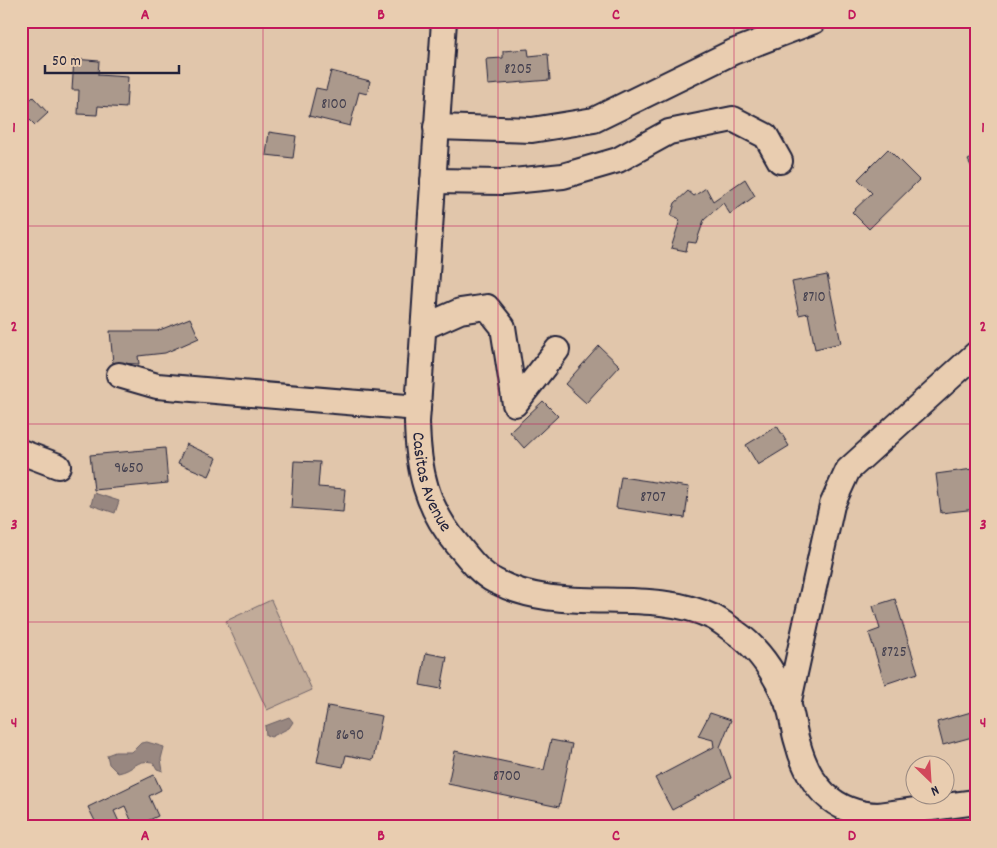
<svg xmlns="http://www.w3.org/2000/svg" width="997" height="848" font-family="Dekko,sans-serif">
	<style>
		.green { fill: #c1ab99; stroke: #72666a }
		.water { fill: #988780; stroke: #695f64 }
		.building { fill: #ab998c; stroke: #22223b }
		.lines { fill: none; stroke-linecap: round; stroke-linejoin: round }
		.minor-casing { stroke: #22223b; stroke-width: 28 }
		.minor { stroke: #e9cdb0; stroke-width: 24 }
		.grid { fill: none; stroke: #c2185b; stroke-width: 1; stroke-opacity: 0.55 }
		.labels { text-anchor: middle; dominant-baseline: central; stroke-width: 4.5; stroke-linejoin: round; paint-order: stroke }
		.number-label { font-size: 15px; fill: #44404f }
		.street-label { font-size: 18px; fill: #22223b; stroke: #e9cdb0 }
		.neatline { fill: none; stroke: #c2185b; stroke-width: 2 }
		.grid-label { font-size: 16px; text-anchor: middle; font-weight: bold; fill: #c2185b }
	</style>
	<rect width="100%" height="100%" fill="#e1c6ab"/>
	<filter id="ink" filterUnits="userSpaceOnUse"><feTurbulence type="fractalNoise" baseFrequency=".02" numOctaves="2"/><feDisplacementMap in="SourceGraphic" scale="10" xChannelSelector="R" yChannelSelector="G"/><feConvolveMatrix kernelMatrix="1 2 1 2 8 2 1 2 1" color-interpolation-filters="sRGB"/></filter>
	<g filter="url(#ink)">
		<path class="green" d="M271,600L312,690L267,710L226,621Z"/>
		<g class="water">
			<path d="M94,493L119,501L115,513L91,505Z"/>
			<path d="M289,717L293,722L289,728L271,737L266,735L265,726Z"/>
			<path d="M147,742L164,747L161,759L163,771L157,769L153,762C135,759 135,770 118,773L109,764L107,755L115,752H132L141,743Z"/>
		</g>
		<g class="building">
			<path d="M528,49L529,56L548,54L550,80L488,85L486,59L503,58V51Z"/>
			<path d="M74,59L99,61L98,75L128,77L126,108L98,106L97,115L78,114L79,90H72Z"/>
			<path d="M331,71L370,81L367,94L359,92L350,126L309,116L316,88L326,90Z"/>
			<path d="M33,97L48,113L35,125L29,119L21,127V109Z"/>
			<path d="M269,132L296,136L293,158L266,155Z"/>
			<path d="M888,149L919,180L869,229L852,212L872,193L858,179Z"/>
			<path d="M976,156V176L968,160Z"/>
			<path d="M745,179L755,196L730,214L723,203L704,220L696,243L688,242L686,251L671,248L680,220L671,216L675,203L688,191L694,196L706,188L713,201Z"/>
			<path d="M827,275L841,343L815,349L808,313L799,315L792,282Z"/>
			<path d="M190,318L199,338L165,353L138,356L139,364L113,363L110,331H157Z"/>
			<path d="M599,346L620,366L586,403L565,384Z"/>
			<path d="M543,401L558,416L524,448L510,432Z"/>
			<path d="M777,426L789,446L758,465L746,445Z"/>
			<path d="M186,444L217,458L209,476L178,463Z"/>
			<path d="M165,448L168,483L94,490L90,455Z"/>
			<path d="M294,461L320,462L318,487L345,489L343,512L291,508Z"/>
			<path d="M973,469L976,509L941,513L936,474Z"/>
			<path d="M621,477L689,487L685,518L616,508Z"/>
			<path d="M895,599L918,673L885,684L869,633L880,629L873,606Z"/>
			<path d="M426,653L447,657L441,689L420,685Z"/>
			<path d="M328,706L382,716L373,760L346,755L343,767L317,762Z"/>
			<path d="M971,712L976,736L943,745L937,722Z"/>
			<path d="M710,713L731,720L720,747L731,778L672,810L655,778L714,747L713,740L698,736Z"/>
			<path d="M551,740L572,744L559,807L448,784L455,751L544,770Z"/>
			<path d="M154,775L161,790L149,796L158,816L134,827L125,806L114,811L120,824L114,827H98L88,807Z"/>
		</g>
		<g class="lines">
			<g class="minor-casing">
				<g id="minor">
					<path id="s1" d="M444,21L417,422C418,470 426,507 457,544C468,557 479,573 495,581C562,617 645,585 713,617C721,621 728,627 735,632C760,649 777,677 788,704C793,716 793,729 797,741C808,784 832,814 879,815L976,802"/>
					<path d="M436,127L532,130L594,120L733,52L814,21"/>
					<path d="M433,181L502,182L563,176L618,160L669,132L733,119L766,136L780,161"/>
					<path d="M424,327L460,311L487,307L503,327L515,404L557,350"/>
					<path d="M119,375L157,386L418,408"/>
					<path d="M21,452L58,466"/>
					<path d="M788,705L832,505L848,470L976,354"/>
				</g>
			</g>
			<use href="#minor" class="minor"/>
		</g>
	</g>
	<path class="grid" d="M263,21V827M498,21V827M734,21V827M21,226H976M21,424H976M21,622H976"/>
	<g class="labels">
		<g class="number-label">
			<text x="518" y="70">8205</text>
			<text x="334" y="105">8100</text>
			<text x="814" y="298">8710</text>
			<text x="129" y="469">9650</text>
			<text x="653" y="498">8707</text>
			<text x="894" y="653">8725</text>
			<text x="350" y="736">8690</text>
			<text x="507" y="777">8700</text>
		</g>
		<g class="street-label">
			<text stroke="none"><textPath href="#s1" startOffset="464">Casitas Avenue</textPath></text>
		</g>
	</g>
	<rect width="997" height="848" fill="none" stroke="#e9cdb0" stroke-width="55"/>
	<g transform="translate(930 780) rotate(155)"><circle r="24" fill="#e9cdb0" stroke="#998981"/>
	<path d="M0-4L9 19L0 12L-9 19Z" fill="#d1495b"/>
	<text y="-8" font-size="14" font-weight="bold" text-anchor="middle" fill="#22223b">N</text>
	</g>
	<path d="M45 65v8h134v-8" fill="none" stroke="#22223b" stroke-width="2.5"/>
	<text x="52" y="65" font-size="15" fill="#22223b" stroke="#e9cdb0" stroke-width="4" paint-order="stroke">50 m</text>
	<rect x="28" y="28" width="942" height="792" class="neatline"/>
	<g class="grid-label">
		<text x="145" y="19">A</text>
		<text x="381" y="19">B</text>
		<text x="616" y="19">C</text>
		<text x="852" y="19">D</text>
		<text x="14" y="132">1</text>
		<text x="983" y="132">1</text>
		<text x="14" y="331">2</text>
		<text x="983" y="331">2</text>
		<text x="14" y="529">3</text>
		<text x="983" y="529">3</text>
		<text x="14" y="727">4</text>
		<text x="983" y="727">4</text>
		<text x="145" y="840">A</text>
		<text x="381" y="840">B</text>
		<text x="616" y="840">C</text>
		<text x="852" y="840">D</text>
	</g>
</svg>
